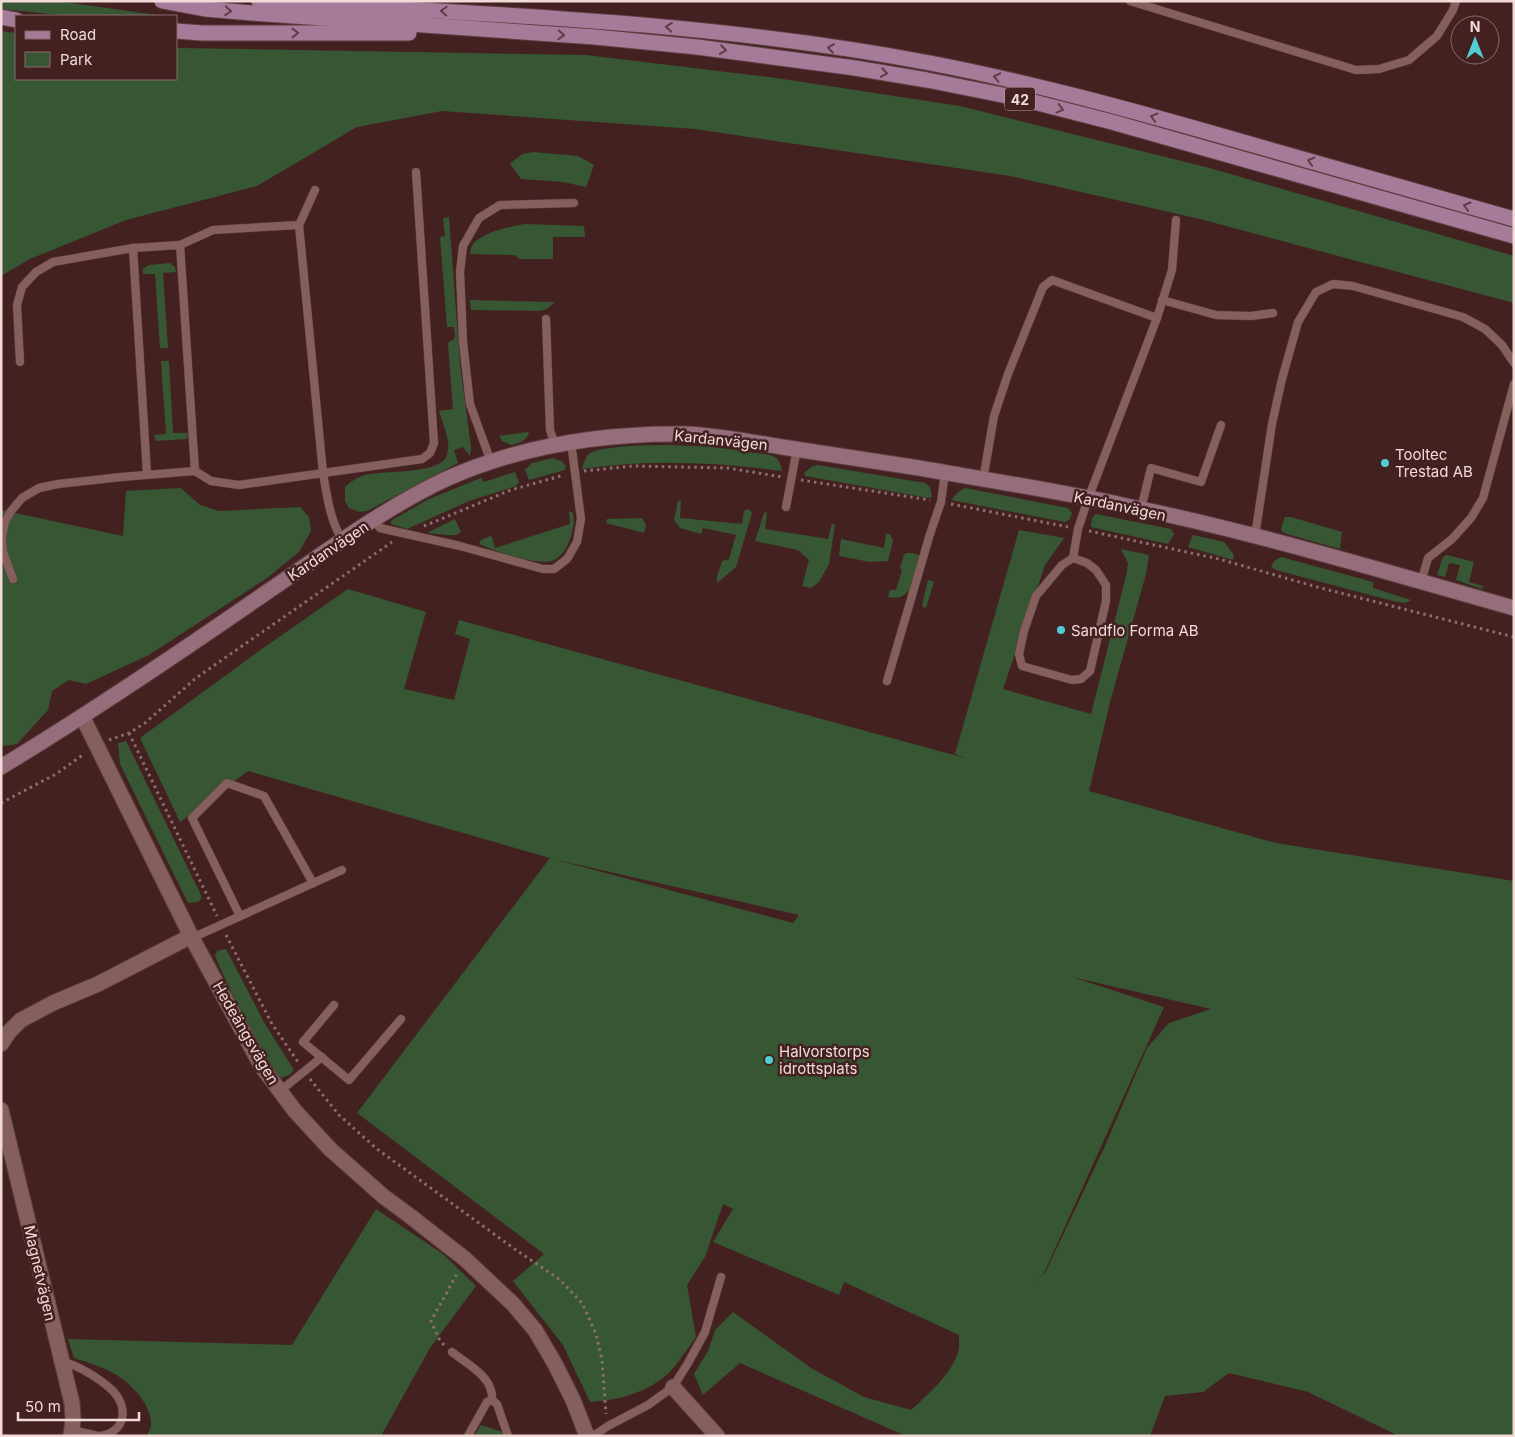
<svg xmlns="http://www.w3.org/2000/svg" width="1515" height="1437" font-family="Inter,sans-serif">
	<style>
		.green { fill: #375734; fill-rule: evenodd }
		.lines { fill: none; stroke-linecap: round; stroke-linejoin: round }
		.lane-casing { stroke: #5c3f40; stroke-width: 9 }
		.street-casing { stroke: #5c3f40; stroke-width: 17 }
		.secondary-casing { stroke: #5c3f40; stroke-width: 17 }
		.primary-casing { stroke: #5c3f40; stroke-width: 17 }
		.path { stroke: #8c6f6d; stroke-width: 3; stroke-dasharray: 2.5 4; stroke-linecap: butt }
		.lane { stroke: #855f5c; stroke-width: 8 }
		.street { stroke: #855f5c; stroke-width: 15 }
		.secondary { stroke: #966d7b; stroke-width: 15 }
		.primary { stroke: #a67b9a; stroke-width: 15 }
		.oneway { stroke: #613c45 }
		.poi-dot { fill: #52ccd5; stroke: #432120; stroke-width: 2 }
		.labels { text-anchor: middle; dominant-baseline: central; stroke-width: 5; stroke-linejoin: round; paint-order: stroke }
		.shield { fill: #432120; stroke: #bda2a1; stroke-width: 1 }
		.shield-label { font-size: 14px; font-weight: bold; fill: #f1dad8 }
		.street-label { font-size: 15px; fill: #f1dad8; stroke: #432120 }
		.poi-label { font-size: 15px; fill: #f1dad8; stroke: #432120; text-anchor: start }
	</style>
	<rect width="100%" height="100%" fill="#432120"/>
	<g class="green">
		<path d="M1,1H57L164,16H70L1,9Z"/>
		<path d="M1,31L16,33V79H176V48L586,55L776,78L960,106L1206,167L1514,256V303L1200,219L1010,176L695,129L442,111L357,127L257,186L126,220L30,259L1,276Z"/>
		<path d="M533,152L578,156L594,165L586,187L563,182L521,179L510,164L522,154Z"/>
		<path d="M449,217L460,364L471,447L470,456L463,447L454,450L458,463L367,511L359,512L349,508L345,501V487C350,482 358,477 365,475C382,471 434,473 444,460C448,456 449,446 448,441C446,431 442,421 439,411L453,409L448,343L455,338L454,327H447L440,237L445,236L443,218Z"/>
		<path d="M524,224L584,226L585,237H553V259H520L514,255L470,254C471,252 470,249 472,246C480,232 510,227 524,224Z"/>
		<path d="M170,263L175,267L176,272L163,273L168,348H160L155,274H143V269L149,265Z"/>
		<path d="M470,300L555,302L547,309L539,311L471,310Z"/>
		<path d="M161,361H169L173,433H188L187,439L156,441L154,435L166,434Z"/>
		<path d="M529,432C527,441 519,443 511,445L502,441L499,436Z"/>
		<path d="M672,445L714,447L770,455C779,458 780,462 782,471C714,462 650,459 582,469C583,465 585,458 588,455C596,445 657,445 672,445Z"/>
		<path d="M553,458L563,462L566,467L565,470L529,480L525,470L532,463Z"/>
		<path d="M818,465L925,483L930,487L932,497L929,498L805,476L804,473L813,466Z"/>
		<path d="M515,472L519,482L516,486L469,501L407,529L391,524V521L394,519L429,499L481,478L484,482Z"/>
		<path d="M181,488L200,505L219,511L300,507L309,517L311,531L299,552L267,578L149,655L86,684L69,680L52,691L48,710L17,744L3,746L1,743V510L123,536L126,491Z"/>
		<path d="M965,488L1068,508L1072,513L1070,519L1065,522L951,500L958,492Z"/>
		<path d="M678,501H681L680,518L742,524L744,511L747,509L750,510L752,513L736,567L717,583V577L722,561L729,559L736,535L703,528L701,534L680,528L674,520Z"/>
		<path d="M569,511L573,513C575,522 573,530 570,539C567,548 562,556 554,560C537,567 495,551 479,544L481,540L490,536L492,537L495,548L570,524Z"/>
		<path d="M767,512L765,529L828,539L832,523L835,525L829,564L819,582L811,588L802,586L809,560L798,550L755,541L764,513Z"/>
		<path d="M1096,514L1171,529L1174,534L1168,544L1091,527L1092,518Z"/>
		<path d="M1285,517H1291L1342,532L1340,549L1287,534L1282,531L1281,528Z"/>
		<path d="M642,518L646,525L644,533L606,523L607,519Z"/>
		<path d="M455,519L461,532L456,535H446L427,533Z"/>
		<path d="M1019,530L1064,538L1045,565L1003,689L1091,714L1127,572L1128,563L1121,549L1149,555L1146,574L1110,702L1089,791L1276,843L1514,881V1436H1399L1308,1392L1229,1373L1203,1392L1165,1396L1150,1436H906L740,1363L703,1395L694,1374L708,1351L715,1330L733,1312L811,1368L864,1397L911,1410C928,1395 956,1370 959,1347C959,1343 959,1339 959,1335L844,1282L839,1295L713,1242L733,1209L723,1204L705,1257L687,1285L696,1337C688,1348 674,1370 664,1377C643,1394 617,1400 590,1402L563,1345L513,1281L544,1254L357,1113L550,858L248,771L180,822L140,738L259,651L348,589L426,612L404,689L454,700L470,639L455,634L459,620L965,758L955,754ZM553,859L799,915L793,923ZM1072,977L1211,1009L1169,1023L1147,1048L1105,1146L1045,1273L1033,1281L1044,1273L1164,1007Z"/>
		<path d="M886,534H890L893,541L888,561L870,562L839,556L841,539L884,548Z"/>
		<path d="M1193,535L1224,542L1234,555L1233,560L1188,547Z"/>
		<path d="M906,553H913L919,555C914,574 914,603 888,597L890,590H896L902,570L900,568L904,555Z"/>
		<path d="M1447,555L1474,562L1469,582L1483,586L1482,589L1456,580L1460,565L1449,563L1445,577L1437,575L1443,557Z"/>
		<path d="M1281,557L1373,582V588L1411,600L1405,603L1393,601L1276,570L1271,567L1275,560Z"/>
		<path d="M928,580L934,582L926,608L923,607L922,605Z"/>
		<path d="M126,741L201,895V899L198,902L188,903L120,764L118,743Z"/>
		<path d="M226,949L265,1024L294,1070L289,1075L281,1078L277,1075L240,1012L215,956L217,951Z"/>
		<path d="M376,1209L443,1254L476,1286L430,1348L381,1436H147C148,1433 151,1429 151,1425C152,1407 135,1388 121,1378C107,1368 90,1363 74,1358L68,1339L292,1345Z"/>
		<path d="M481,1425L502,1432L503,1436H474Z"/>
	</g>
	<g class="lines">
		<g class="lane-casing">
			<g id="lane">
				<path d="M1130,1L1356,70L1379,69L1409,60L1437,36L1453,10L1456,1"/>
				<path d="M315,190L299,225L323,473C327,496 330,521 343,541"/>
				<path d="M180,245L213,230L299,225"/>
				<path d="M1162,300L1216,315L1251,316L1273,313"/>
				<path d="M546,319L550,430L555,445"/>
				<path d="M20,362L17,305L22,287L36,272L53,262L133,248"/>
				<path d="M491,462L470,404L463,342L460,272L463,246L479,218L500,205L574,203"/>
				<path d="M147,474L133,248L180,245L195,471"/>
				<path d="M983,480L994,416L1008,374L1043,287L1052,280L1157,318"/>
				<path d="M786,507L797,449"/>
				<path d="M1141,509L1151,468L1201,482L1221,425"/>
				<path d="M374,520L380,528L460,546L543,569H554L567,559L577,542L581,519L571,442"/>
				<path d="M1255,536L1272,424L1282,379L1298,322L1316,292L1333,284L1353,286L1463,317L1485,329L1502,345L1514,363"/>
				<path d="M1073,558L1087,563L1096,570L1106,585V601L1090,671L1081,679L1072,680L1022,666L1019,654L1024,631L1036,596L1062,565L1073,558L1078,529L1088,499L1157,318L1172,270L1176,220"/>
				<path d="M13,579L3,552L2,537L5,522L11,511L22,498L39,488L58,484L121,477L195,471L211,481L239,485L422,459L430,453L434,443L416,172"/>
				<path d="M1421,582L1428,558L1452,539L1471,518L1483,498L1514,384"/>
				<path d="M887,681L930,534L941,502L945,473"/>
				<path d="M240,916L192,818L227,783L264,796L313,883"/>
				<path d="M192,938L342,870"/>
				<path d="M334,1005L303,1042L349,1080L401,1019"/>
				<path d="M280,1091L322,1057"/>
				<path d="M452,1352C468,1365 494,1377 492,1400"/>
				<path d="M62,1361C79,1366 99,1378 112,1390C129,1407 126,1432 100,1436"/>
				<path d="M72,1430L98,1436"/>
				<path d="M468,1436L487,1402L492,1400L497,1404L508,1436"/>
				<path d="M593,1436L608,1426L648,1405L673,1387L688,1363L705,1332L721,1277"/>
			</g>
		</g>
		<g class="street-casing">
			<g id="street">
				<path d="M83,718L192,938L262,1067L295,1111L330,1149L383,1196L410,1216L465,1259L513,1304L535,1330L555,1364L573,1400L587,1436"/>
				<path d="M1,1044L9,1032L21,1020L53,1003L98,984L191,936"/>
				<path d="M1,1110L72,1403L73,1419L71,1436"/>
				<path d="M673,1387L717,1436"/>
			</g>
		</g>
		<g class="secondary-casing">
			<path id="secondary" d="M1,767C92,712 179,653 267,592C325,553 382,509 446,479C520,446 604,433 685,434C717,435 750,442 782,447C827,454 873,461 919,468C988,480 1058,491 1127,506C1258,533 1386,572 1514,608"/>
		</g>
		<g class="primary-casing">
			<g id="primary">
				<path d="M162,1L205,9L252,13L595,37L697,47L855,68L927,80L1022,99L1112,122L1514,236"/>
				<path d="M259,1C484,14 709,21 930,63C1034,83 1135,111 1236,140C1328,166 1421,193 1514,219"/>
				<path d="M1,17L16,20"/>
				<path d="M176,31L202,33H409"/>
			</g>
		</g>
		<g class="path">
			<path d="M584,471L633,466L728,468L782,477"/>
			<path d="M801,480L930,500"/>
			<path d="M951,504L1068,527"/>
			<path d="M424,526L511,490L564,475"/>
			<path d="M1089,531L1219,559L1317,587L1514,637"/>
			<path d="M129,733L217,916"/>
			<path d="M109,740L129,733L145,723L196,678L392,542"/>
			<path d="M1,803L56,774L84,754"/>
			<path d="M226,935L272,1024L298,1062"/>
			<path d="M310,1079L339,1115L377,1149L516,1250L559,1279L582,1303L596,1334L602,1360L606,1414"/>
			<path d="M444,1345L440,1341L431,1321L458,1272"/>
		</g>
		<use href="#lane" class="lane"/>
		<use href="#street" class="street"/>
		<use href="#secondary" class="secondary"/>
		<use href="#primary" class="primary"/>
	</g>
	<defs><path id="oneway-chevron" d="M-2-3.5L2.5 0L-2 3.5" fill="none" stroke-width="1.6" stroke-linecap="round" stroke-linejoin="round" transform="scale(1.25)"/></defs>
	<g class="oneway">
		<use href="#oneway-chevron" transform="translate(228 11) rotate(5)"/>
		<use href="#oneway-chevron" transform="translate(444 11) rotate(-177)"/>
		<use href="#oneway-chevron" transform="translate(669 27) rotate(-175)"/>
		<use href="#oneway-chevron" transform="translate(295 33)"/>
		<use href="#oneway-chevron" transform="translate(561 35) rotate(3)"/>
		<use href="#oneway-chevron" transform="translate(831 48) rotate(-172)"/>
		<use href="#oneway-chevron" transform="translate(723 50) rotate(8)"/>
		<use href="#oneway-chevron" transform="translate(884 73) rotate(9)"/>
		<use href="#oneway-chevron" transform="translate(997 77) rotate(-168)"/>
		<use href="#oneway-chevron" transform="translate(1060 109) rotate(14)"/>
		<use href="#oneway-chevron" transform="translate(1154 117) rotate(-164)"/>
		<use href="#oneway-chevron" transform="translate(1311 161) rotate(-164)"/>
		<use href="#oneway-chevron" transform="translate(1467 206) rotate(-164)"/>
	</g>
	<g class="poi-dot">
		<circle cx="1385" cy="463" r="5"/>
		<circle cx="1061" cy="630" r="5"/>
		<circle cx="769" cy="1060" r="5"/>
	</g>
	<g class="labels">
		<rect class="shield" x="1005" y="87.5" width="30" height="23" rx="4"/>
		<g class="shield-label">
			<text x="1020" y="99">42</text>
		</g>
		<g class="street-label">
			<text transform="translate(721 440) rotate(6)">Kardanvägen</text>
			<text transform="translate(1120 506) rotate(12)">Kardanvägen</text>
			<text transform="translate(328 551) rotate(-34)">Kardanvägen</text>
			<text transform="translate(246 1033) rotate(60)">Hedeängsvägen</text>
			<text transform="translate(40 1273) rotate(77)">Magnetvägen</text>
		</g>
		<g class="poi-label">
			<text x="1395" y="454">Tooltec<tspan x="1395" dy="17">Trestad AB</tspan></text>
			<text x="1071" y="630">Sandflo Forma AB</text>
			<text x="779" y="1051">Halvorstorps<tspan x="779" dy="17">idrottsplats</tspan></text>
		</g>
	</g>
	<rect width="1515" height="1437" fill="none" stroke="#f1dad8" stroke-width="5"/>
	<rect x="15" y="15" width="162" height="65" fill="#432120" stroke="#896b6a"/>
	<rect x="25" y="31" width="25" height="8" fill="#a67b9a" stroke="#896b6a"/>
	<text x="60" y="40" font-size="15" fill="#f1dad8">Road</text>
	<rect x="25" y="52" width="25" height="15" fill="#375734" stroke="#896b6a"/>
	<text x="60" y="65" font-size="15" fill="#f1dad8">Park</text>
	<g transform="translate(1475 40)"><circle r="24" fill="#432120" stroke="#896b6a"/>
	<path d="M0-4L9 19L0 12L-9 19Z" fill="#52ccd5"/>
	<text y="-8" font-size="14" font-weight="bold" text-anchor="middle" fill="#f1dad8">N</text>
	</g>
	<path d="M18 1412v8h121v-8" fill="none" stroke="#f1dad8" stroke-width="2.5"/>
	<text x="25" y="1412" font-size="15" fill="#f1dad8" stroke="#432120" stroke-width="4" paint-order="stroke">50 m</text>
</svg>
